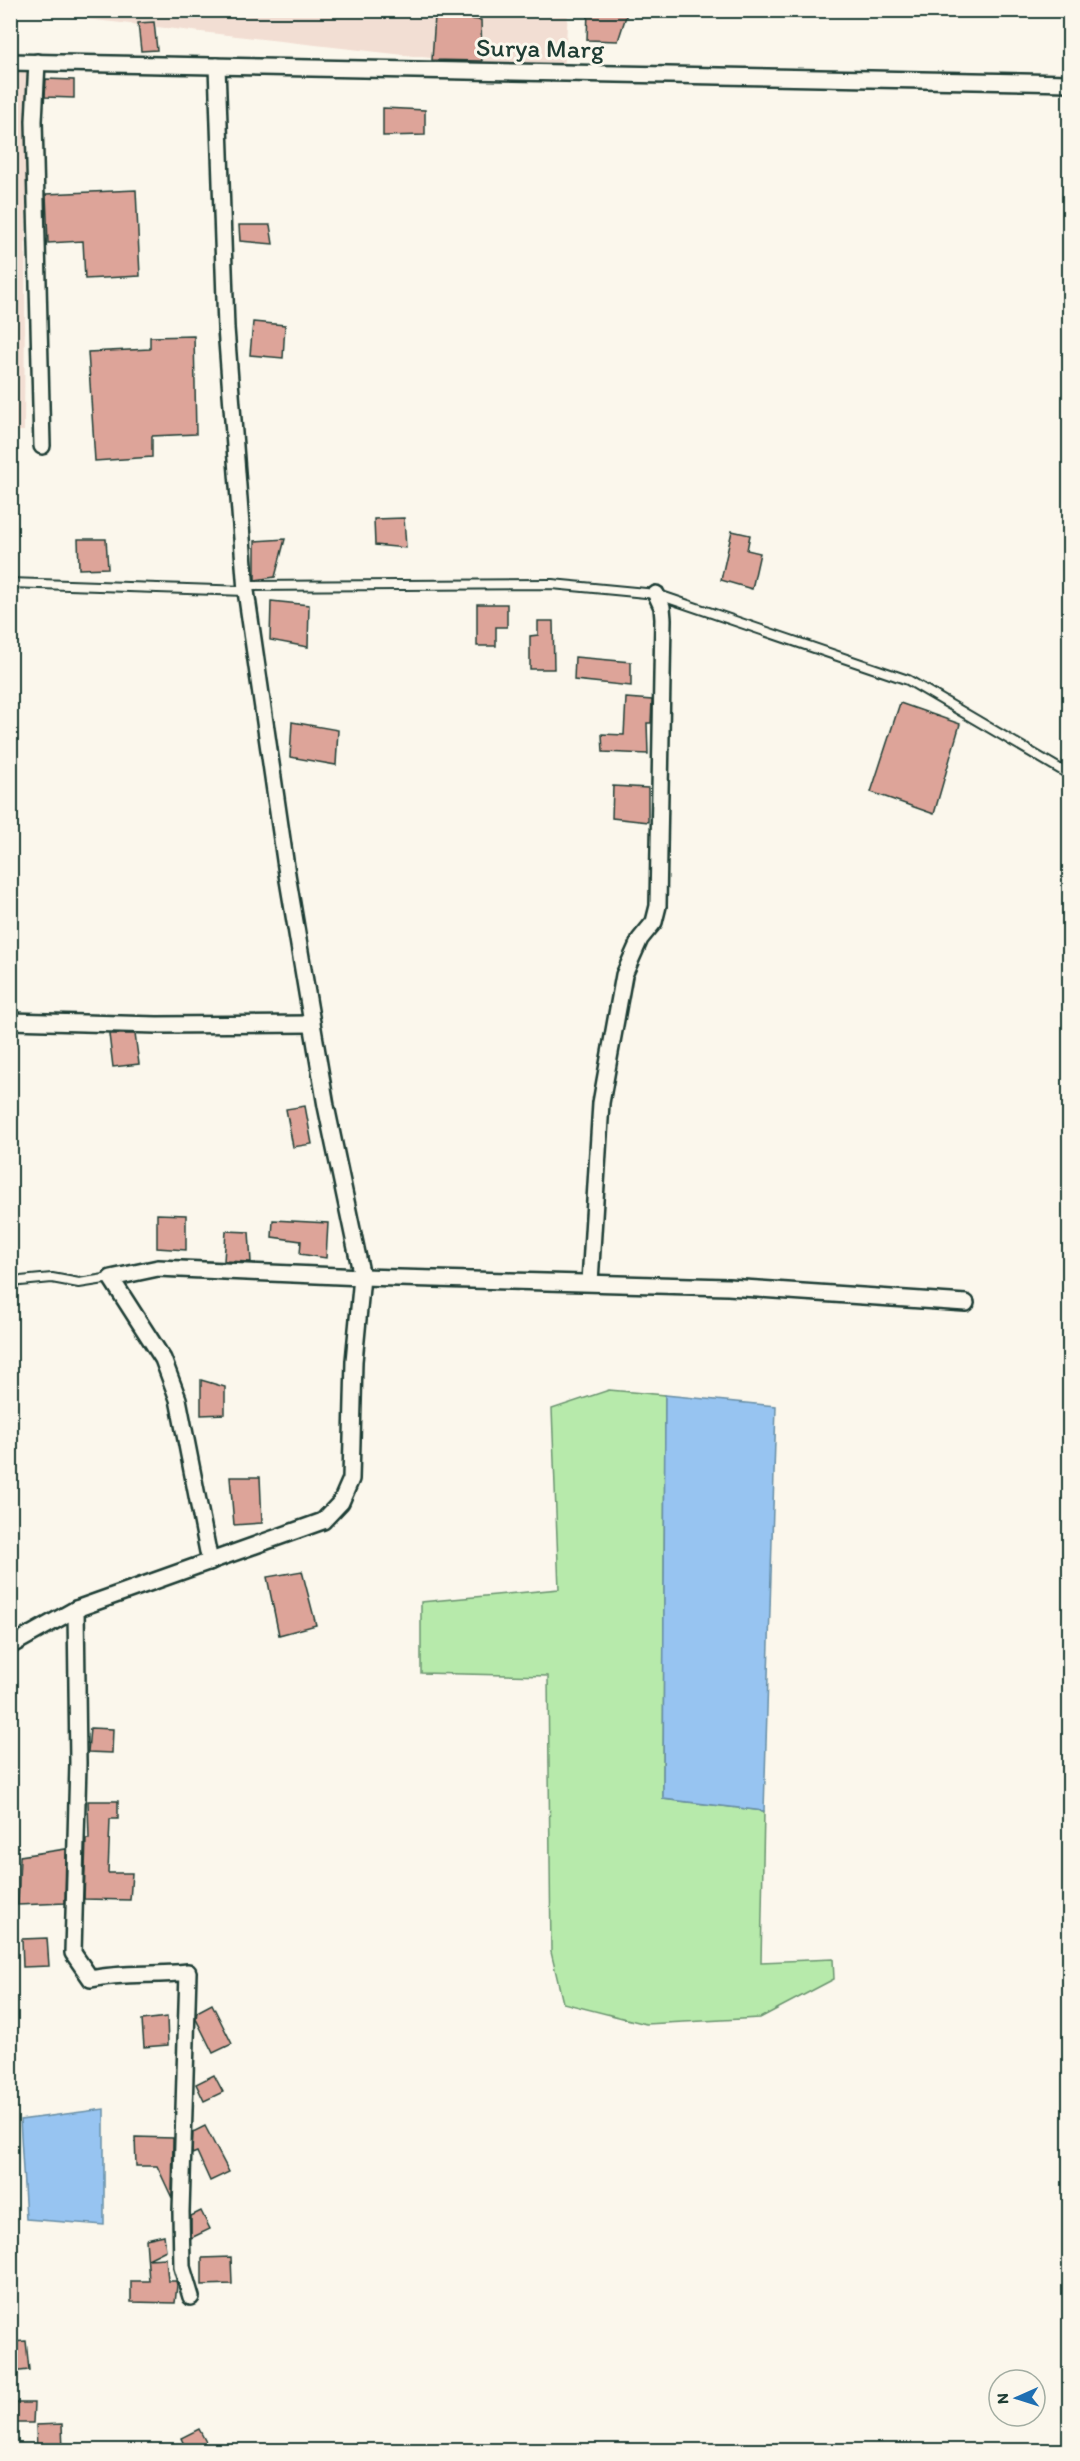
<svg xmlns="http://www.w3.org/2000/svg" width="1080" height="2461" font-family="Itim,sans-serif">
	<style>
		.built { fill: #f2ded3 }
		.green { fill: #b7eaab; stroke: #6b9470; stroke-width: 1.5 }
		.water { fill: #97c4f1; stroke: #678ea5; stroke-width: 1.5 }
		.building { fill: #dda499; stroke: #1f3d34; stroke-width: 1.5 }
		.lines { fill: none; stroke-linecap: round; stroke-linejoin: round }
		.service-casing { stroke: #1f3d34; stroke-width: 12 }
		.minor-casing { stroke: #1f3d34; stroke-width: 20 }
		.service { stroke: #fbf7ec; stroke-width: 8 }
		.minor { stroke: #fbf7ec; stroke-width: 15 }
		.labels { text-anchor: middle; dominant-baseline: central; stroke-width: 6; stroke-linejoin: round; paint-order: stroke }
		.street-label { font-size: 26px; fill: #1f3d34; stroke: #fbf7ec }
	</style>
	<rect width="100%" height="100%" fill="#fbf7ec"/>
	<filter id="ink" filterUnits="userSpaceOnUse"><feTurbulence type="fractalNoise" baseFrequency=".0167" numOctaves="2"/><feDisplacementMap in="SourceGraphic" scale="12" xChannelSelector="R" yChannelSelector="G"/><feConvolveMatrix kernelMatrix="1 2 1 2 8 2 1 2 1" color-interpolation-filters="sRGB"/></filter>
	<g filter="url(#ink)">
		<g class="built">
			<path d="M15,11H568L564,73Z"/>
			<path d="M27,62L24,431H11L10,64Z"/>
		</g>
		<path class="green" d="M609,1390L665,1395L663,1799L764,1811L761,1962L833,1959L834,1979L760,2018L646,2024L563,2003L551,1952L548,1676L421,1673V1602L559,1589L552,1409Z"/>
		<g class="water">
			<path d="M665,1395L776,1406L764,1811L663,1799Z"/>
			<path d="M104,2109V2225L26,2219L20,2120Z"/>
		</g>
		<g class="building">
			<path d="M588,10H628L618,41L587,40Z"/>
			<path d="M435,16L481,20L482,61L432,60Z"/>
			<path d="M154,22L157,50L141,51L138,23Z"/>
			<path d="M46,79L74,80V98L45,97Z"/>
			<path d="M383,108L425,110V135L383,136Z"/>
			<path d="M136,190L140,276L85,279L83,241L48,243L46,194Z"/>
			<path d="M239,225H270L273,244L240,241Z"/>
			<path d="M253,322L285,325L283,358L250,355Z"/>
			<path d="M194,336L196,434L152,436V457L95,461L88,352L150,349V337Z"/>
			<path d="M404,518L406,548L375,545L374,519Z"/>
			<path d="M732,531L750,535L747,550L760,553L752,589L721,580Z"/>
			<path d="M78,539H106L108,568L79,569Z"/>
			<path d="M285,539L275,577L255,580V541Z"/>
			<path d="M271,601L309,605L308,647L270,640Z"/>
			<path d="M477,604H507V627H496V646H477Z"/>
			<path d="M538,621H553L554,669H530V636L538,635Z"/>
			<path d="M575,657L631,662V686L574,680Z"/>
			<path d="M626,698L652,700L651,723H647L648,754L603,752L602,734L624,735Z"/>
			<path d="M900,703L960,724L934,814L871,792Z"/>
			<path d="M292,722L338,730L336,765L290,757Z"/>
			<path d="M613,786L648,788V822L612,818Z"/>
			<path d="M109,1034H135L139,1064L113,1067Z"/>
			<path d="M305,1106L312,1144L293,1147L286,1109Z"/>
			<path d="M157,1214L186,1215V1250L157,1248Z"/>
			<path d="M273,1220L328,1223L326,1258L300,1254L301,1241L272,1237Z"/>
			<path d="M226,1231L249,1232L251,1262L224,1261Z"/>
			<path d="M201,1380L225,1387V1414L201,1415Z"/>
			<path d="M230,1477H260L262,1523L234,1525Z"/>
			<path d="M302,1571L316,1625L279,1635L267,1577Z"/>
			<path d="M90,1728L113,1729L112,1753L88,1752Z"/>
			<path d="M88,1801H118V1819H110L108,1873H132L130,1900L84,1899L86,1839H89Z"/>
			<path d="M66,1849L65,1903L18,1905L20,1856Z"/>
			<path d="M47,1938L49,1966L23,1967L22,1939Z"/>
			<path d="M212,2004L232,2044L213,2053L196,2019L197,2012Z"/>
			<path d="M167,2017L168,2045L144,2047L142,2020Z"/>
			<path d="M214,2075L223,2092L204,2101L196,2084Z"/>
			<path d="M205,2126L229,2172L210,2181L197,2152L192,2154L193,2132Z"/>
			<path d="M135,2137L173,2138L172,2198L157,2166H136Z"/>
			<path d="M201,2211L210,2229L191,2238V2216Z"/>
			<path d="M164,2235L166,2250L148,2259L166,2258L168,2281H176L177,2285L175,2303L131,2302V2281H149L146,2239Z"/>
			<path d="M231,2257L232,2284L202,2285V2258Z"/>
			<path d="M26,2341L29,2370L10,2372V2342Z"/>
			<path d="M16,2403H34L33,2423H15Z"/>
			<path d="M62,2424L63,2451H37L36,2425Z"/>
			<path d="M199,2429L208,2446L199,2451H187L181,2438Z"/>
		</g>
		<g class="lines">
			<g class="service-casing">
				<g id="service">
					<path d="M10,583L246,591"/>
					<path d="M246,586L552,584L656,594L908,680L1070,775"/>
					<path d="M10,1282L52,1278L79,1283L111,1278"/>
				</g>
			</g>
			<g class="minor-casing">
				<g id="minor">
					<path d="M10,62L1070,83"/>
					<path d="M37,62L34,121L42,446"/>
					<path d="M10,1021L157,1025L312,1024"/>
					<path d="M590,1282L601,1103L624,975L640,939L654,922L658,906L663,619L662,607L656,594"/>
					<path d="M210,1562L178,1399L163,1359L111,1278L158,1268L362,1277L728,1287L966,1303"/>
					<path d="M76,1609L78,1763L73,1953L91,1979C122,1972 155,1976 188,1972L181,2212L182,2267L191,2297"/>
					<path d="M10,1646L76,1609L323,1521L341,1502L351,1479L354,1361L362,1277L326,1106L287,874L246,591L226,328L217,66"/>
				</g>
			</g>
			<use href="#service" class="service"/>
			<use href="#minor" class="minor"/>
		</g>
	</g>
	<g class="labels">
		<g class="street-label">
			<text transform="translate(540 48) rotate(1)">Surya Marg</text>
		</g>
	</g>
	<rect width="1080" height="2461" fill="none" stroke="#fbf7ec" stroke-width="36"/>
	<rect x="18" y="18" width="1044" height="2425" fill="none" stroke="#1f3d34" stroke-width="2" filter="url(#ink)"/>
	<g transform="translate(1017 2398) rotate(267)"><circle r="28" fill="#fbf7ec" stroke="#a3ada2" stroke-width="1.5"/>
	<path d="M0-4.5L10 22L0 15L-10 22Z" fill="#1f6fb2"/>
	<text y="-9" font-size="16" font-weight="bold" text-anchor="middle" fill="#1f3d34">N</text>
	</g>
</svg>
